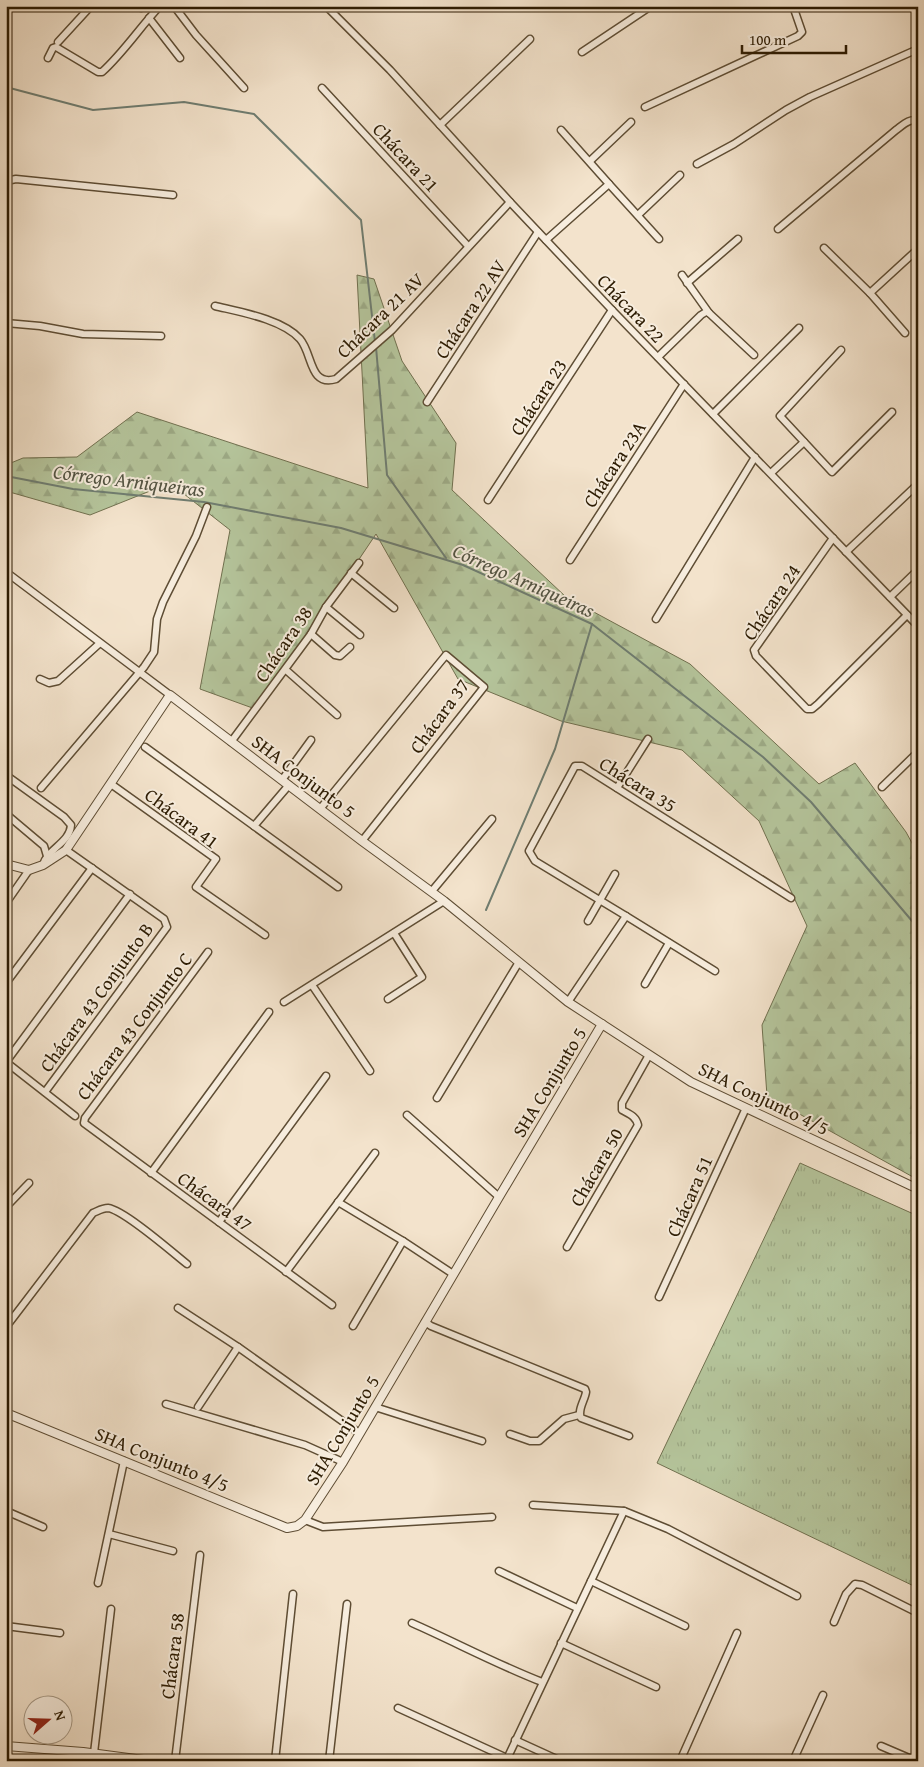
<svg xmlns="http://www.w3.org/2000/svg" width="924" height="1767" font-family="'Gentium Book Plus',serif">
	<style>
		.grass { fill: url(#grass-tufts); stroke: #70704f }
		.forest { fill: url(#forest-firs); stroke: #70704f }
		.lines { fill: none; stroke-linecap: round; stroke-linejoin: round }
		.stream { stroke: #6f7d71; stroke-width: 2 }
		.minor-casing { stroke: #5e4d34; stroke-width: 9 }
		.tertiary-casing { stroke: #5e4d34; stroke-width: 10 }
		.minor { stroke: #f7edde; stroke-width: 6 }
		.tertiary { stroke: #f7edde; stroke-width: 8 }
		.labels { text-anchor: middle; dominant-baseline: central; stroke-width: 4; stroke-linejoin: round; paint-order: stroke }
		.street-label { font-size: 19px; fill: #2c1b02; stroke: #f7edde }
		.water-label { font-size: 20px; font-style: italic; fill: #535443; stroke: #f7edde }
	</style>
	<defs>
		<pattern id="grass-tufts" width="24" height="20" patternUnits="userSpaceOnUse" patternTransform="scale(1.25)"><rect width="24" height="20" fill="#b5c59c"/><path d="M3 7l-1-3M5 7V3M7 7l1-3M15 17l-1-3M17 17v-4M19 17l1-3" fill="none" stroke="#9ca985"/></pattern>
		<pattern id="forest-firs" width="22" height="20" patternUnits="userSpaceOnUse" patternTransform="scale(1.25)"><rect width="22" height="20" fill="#b5c59c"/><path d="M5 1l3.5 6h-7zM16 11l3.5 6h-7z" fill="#9ca985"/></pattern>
	</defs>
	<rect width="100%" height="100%" fill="#f3e3cc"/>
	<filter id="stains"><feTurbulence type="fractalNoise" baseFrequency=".004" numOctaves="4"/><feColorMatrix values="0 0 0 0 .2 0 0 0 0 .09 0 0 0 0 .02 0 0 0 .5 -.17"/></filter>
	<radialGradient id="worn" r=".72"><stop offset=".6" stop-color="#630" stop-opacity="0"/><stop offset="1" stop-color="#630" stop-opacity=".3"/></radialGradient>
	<path class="grass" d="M800,1163L918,1216V1588L657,1463Z"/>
	<path class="forest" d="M357,275L374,279L402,361L456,443L452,490L566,597L690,664L819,784L855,763L906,832L918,854V1168L913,1177L767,1096L762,1025L807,926L759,821L682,750L561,721L458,679L376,534L258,710L200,689L230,530L170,483L90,515L6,491V465L23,458L77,457L137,412L368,488Z"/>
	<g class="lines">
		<g class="stream">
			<path d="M6,87L93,110L184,102L254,114L361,220L375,342"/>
			<path d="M376,347L387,475L446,558"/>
			<path d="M6,476L73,489L204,502L341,528L463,565L592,624L763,757L811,802L918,928"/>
			<path d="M486,910L555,749L592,624"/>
		</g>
		<g class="minor-casing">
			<g id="minor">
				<path d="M138,6L141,8L147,6"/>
				<path d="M174,6L196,35L244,88"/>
				<path d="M326,6L390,70L510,202L612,310L918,626"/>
				<path d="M149,18L180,58"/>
				<path d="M58,42L91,6"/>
				<path d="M582,52L651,6"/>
				<path d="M48,58L53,48L56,47L98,72H102C124,52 140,27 160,6"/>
				<path d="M322,88L468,246"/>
				<path d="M645,107L798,36L802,32L793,6"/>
				<path d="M440,125L530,39"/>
				<path d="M590,161L631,122"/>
				<path d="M697,164L734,144L786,110L810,97L918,49"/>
				<path d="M6,181L16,179L173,195"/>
				<path d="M609,184L659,239"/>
				<path d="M638,215L680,175"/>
				<path d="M778,229L896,130C903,125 909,118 918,121"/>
				<path d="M546,240L609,184L561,130"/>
				<path d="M824,248L870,293"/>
				<path d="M682,275L709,313"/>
				<path d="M687,283L738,239"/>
				<path d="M215,306C240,312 282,319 300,339C313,354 309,387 336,379L392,330L510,202"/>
				<path d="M6,323L40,326L83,334L161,336"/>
				<path d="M905,333L870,293L918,249"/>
				<path d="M841,350L780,416L832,472L892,412"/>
				<path d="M658,357L701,315L706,312L709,313L754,355"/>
				<path d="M427,402L538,232"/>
				<path d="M713,414L799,328"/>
				<path d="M771,473L804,442"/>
				<path d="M488,500L612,310"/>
				<path d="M833,538L754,650L756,656L807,709H812L818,704L907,615"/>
				<path d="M846,552L918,484"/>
				<path d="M570,560L684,384"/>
				<path d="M6,572L170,695"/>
				<path d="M351,573L394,608"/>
				<path d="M890,597L918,570"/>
				<path d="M326,607L360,635"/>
				<path d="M656,619L755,457"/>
				<path d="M311,634L335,655L340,656L350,647"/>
				<path d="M286,670L337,715"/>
				<path d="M40,679L49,683L58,681L100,643"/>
				<path d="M231,742L311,634L326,607L359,563"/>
				<path d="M145,747L338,887"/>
				<path d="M7,776L64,817L71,825C70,843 47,849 43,865"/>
				<path d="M282,780L311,740"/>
				<path d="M111,784L216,859L196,887L265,935"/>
				<path d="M882,787L918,752"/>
				<path d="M41,788L144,667L154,652L157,619L163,602L196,536L207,507"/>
				<path d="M617,788L648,739"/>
				<path d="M320,809L446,655L484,687L362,841"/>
				<path d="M6,814L44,846L47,856"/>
				<path d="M254,826L289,785"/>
				<path d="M432,891L492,819"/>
				<path d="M6,903L29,870"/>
				<path d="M626,916L715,971"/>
				<path d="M588,921L615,874"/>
				<path d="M208,952L85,1118L84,1123L332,1305"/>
				<path d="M6,983L92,868"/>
				<path d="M645,984L669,943"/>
				<path d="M312,985L370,1071"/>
				<path d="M388,999L422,977L394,933"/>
				<path d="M284,1002L444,901"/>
				<path d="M568,1002L626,916L535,861L529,851L575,766H582L791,898"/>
				<path d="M6,1062L130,894"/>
				<path d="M6,1062L75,1116"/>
				<path d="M45,1092L167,927L164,919L66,850"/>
				<path d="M437,1098L519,962"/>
				<path d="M407,1115L499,1197"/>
				<path d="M151,1173L269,1012"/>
				<path d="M338,1202L403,1241L453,1274"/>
				<path d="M6,1207L29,1183"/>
				<path d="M219,1222L326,1076"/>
				<path d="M567,1247L638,1125C636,1116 629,1114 622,1110V1103L649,1055"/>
				<path d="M286,1272L375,1153"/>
				<path d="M659,1297L746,1108"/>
				<path d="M178,1308L238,1347L359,1433"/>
				<path d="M425,1322L431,1326L585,1389L586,1392C585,1400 577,1410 581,1418L629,1436"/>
				<path d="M353,1326L403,1241"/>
				<path d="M6,1327L93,1213C98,1211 102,1208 108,1208C124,1210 172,1252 187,1264"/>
				<path d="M166,1404L305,1445L343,1462"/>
				<path d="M198,1407L238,1347"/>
				<path d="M375,1407L482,1441"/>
				<path d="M510,1434L530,1441H539L564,1419L579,1415"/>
				<path d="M533,1505L624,1511L668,1529L797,1596"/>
				<path d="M6,1511L43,1527"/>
				<path d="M305,1520L323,1527L492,1517"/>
				<path d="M109,1534L173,1551"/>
				<path d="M499,1571L577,1608"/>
				<path d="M591,1581L685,1626"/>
				<path d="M98,1583L124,1461"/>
				<path d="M834,1622L846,1594L855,1584L862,1585L918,1613"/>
				<path d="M412,1623C455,1642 498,1665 542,1682"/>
				<path d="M6,1626L60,1633"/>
				<path d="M561,1643L656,1687"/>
				<path d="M398,1708L507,1758"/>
				<path d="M515,1740L561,1761"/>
				<path d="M881,1746L909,1758"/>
				<path d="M94,1753L111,1609"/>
				<path d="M82,1761L83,1752"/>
				<path d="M175,1761L200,1555"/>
				<path d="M275,1761L293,1594"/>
				<path d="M329,1761L347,1604"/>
				<path d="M506,1761L624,1511"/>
				<path d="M680,1761L737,1633"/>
				<path d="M793,1761L823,1695"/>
			</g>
		</g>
		<g class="tertiary-casing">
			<g id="tertiary">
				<path d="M6,864L29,870L43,865L66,850L170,695L362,841L444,901L568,1002L691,1082L918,1189"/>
				<path d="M6,1413L287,1528L297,1526L305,1520L343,1462L499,1197L602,1024"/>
				<path d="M6,1746L83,1752L151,1761"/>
			</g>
		</g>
		<use href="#minor" class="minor"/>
		<use href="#tertiary" class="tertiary"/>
	</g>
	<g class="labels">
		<g class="street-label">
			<text transform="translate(406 157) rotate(47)">Chácara 21</text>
			<text transform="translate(631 308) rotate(46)">Chácara 22</text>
			<text transform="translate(470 309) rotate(-57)">Chácara 22 AV</text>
			<text transform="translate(380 315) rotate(-44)">Chácara 21 AV</text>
			<text transform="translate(538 397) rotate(-57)">Chácara 23</text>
			<text transform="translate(614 464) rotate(-57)">Chácara 23A</text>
			<text transform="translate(771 602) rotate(-56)">Chácara 24</text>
			<text transform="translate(283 644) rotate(-56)">Chácara 38</text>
			<text transform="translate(439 716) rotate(-54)">Chácara 37</text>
			<text transform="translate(304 776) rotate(37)">SHA Conjunto 5</text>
			<text transform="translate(638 784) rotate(32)">Chácara 35</text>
			<text transform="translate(182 818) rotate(37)">Chácara 41</text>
			<text transform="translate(96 997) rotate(-54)">Chácara 43 Conjunto B</text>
			<text transform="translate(134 1026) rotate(-53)">Chácara 43 Conjunto C</text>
			<text transform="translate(549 1082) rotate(-59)">SHA Conjunto 5</text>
			<text transform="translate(764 1098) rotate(26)">SHA Conjunto 4/5</text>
			<text transform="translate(596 1167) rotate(-60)">Chácara 50</text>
			<text transform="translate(689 1196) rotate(-66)">Chácara 51</text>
			<text transform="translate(215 1201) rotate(36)">Chácara 47</text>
			<text transform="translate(342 1430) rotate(-59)">SHA Conjunto 5</text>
			<text transform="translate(162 1459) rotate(22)">SHA Conjunto 4/5</text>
			<text transform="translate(172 1656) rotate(-83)">Chácara 58</text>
		</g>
		<g class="water-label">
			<text transform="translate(129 480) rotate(7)">Córrego Arniqueiras</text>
			<text transform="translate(524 580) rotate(24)">Córrego Arniqueiras</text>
		</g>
	</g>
	<rect width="924" height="1767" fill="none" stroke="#f3e3cc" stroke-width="25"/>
	<rect x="8" y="8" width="909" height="1752" fill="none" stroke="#2c1b02" stroke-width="2.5"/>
	<rect x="12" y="12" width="899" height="1742" fill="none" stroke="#2c1b02"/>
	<g transform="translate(48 1720) rotate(70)"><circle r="24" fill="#f7edde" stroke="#a69986"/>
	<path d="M0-4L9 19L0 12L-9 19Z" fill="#8f2418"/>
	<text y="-8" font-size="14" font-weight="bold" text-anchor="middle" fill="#2c1b02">N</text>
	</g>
	<path d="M742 45v8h104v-8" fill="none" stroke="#2c1b02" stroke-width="2.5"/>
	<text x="749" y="45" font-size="15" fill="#2c1b02" stroke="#f7edde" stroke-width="4" paint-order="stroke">100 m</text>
	<rect width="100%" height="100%" filter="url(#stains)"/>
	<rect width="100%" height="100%" fill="url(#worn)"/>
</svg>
